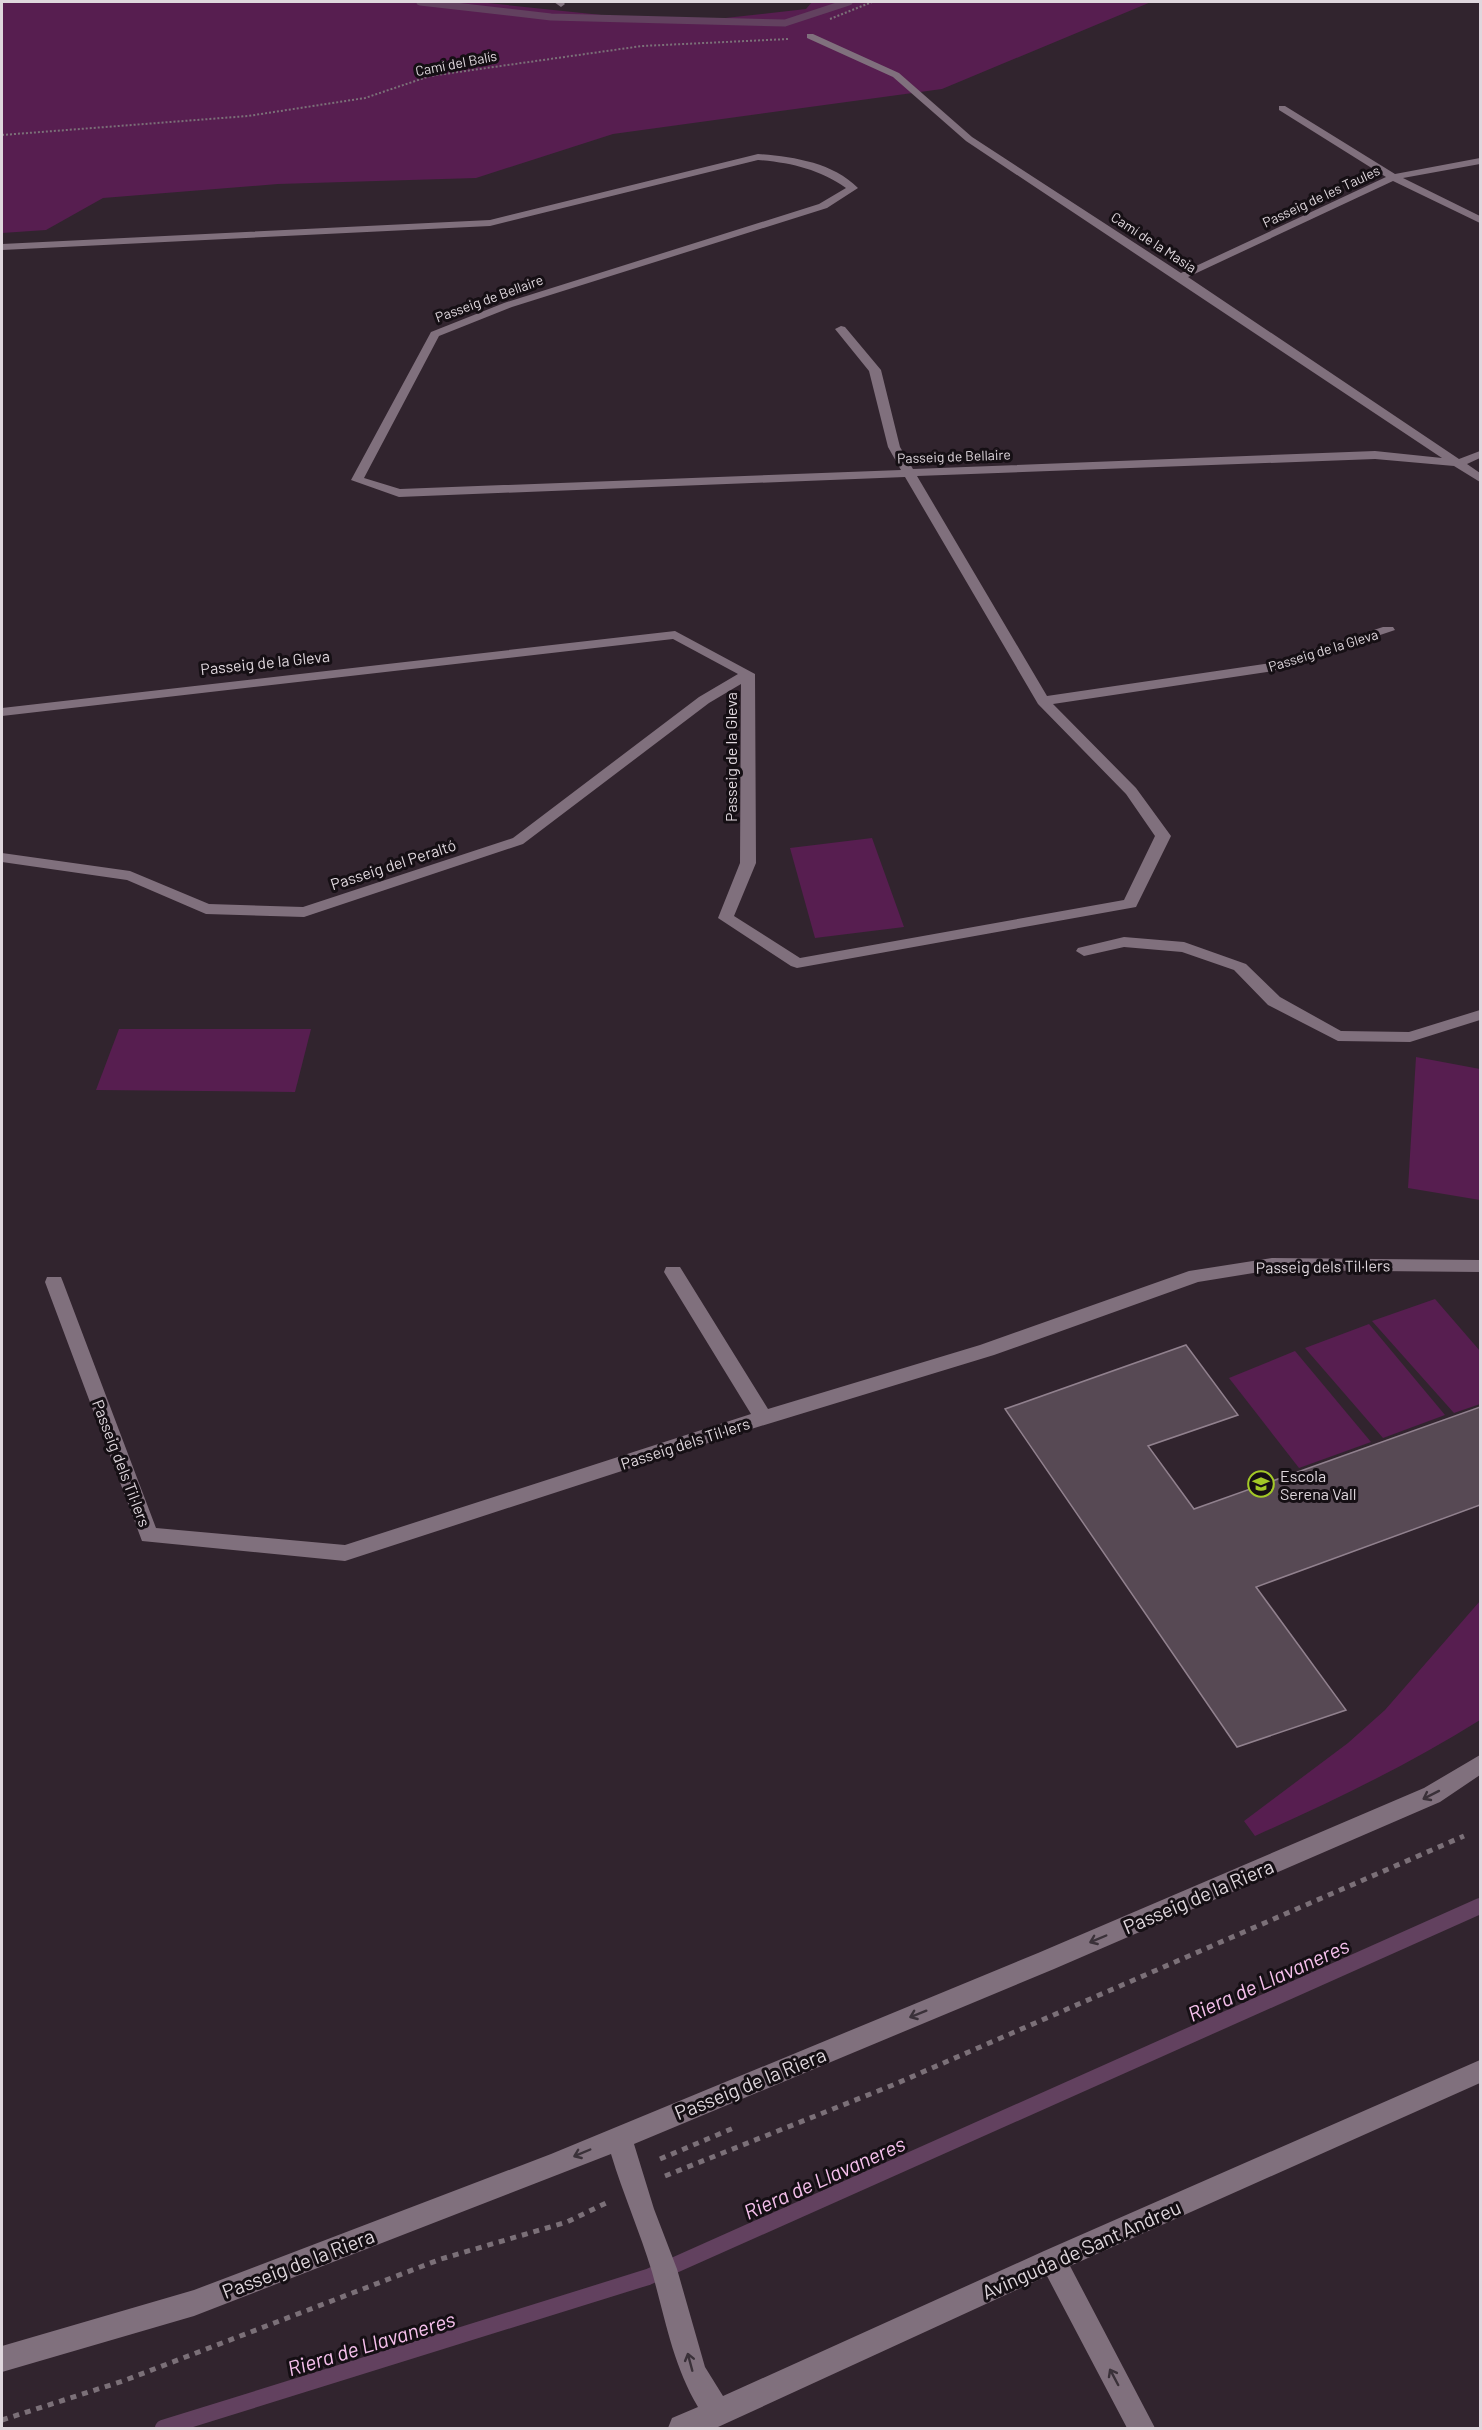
<svg xmlns="http://www.w3.org/2000/svg" width="1482" height="2430" font-family="Barlow,sans-serif">
	<style>
		.green { fill: #571e50 }
		.lines { fill: none; stroke-linecap: round; stroke-linejoin: round }
		.stream-far1 { stroke: #62415f; stroke-width: 7 }
		.stream { stroke: #62415f; stroke-width: 16 }
		.building { fill: #574954; stroke: #91818e; stroke-width: 1.5 }
		.path-far1 { stroke: #7b7078; stroke-width: 2; stroke-dasharray: 2 2; stroke-linecap: butt }
		.path { stroke: #7b7078; stroke-width: 5; stroke-dasharray: 6 6; stroke-linecap: butt }
		.minor { fill: #80707d; fill-rule: evenodd }
		.oneway { stroke: #3a3139 }
		.labels { text-anchor: middle; dominant-baseline: central; stroke-width: 6; stroke-linejoin: round; paint-order: stroke }
		.far-street-label { font-size: 14px; fill: #dfd7dd; stroke: #150f14 }
		.street-label { font-size: 16px; fill: #dfd7dd; stroke: #150f14 }
		.poi-label { font-size: 16px; fill: #dfd7dd; stroke: #150f14; text-anchor: start }
		.near-street-label { font-size: 20px; fill: #dfd7dd; stroke: #150f14 }
		.near-water-label { font-size: 21px; font-style: italic; fill: #f6c0ec; stroke: #150f14 }
	</style>
	<rect width="100%" height="100%" fill="#31242e"/>
	<g class="green">
		<path d="M2,2H478L611,16L716,19L806,9L812,2H1151L942,89L613,134L476,178L278,184L103,198L46,230L2,233Z"/>
		<path d="M872,838L904,927L815,938L790,848Z"/>
		<path d="M119,1029H311L295,1092L96,1090Z"/>
		<path d="M1416,1057L1480,1069V1200L1408,1188Z"/>
		<path d="M1435,1299L1480,1351V1404L1454,1413L1372,1321Z"/>
		<path d="M1369,1324L1445,1415L1383,1438L1305,1348Z"/>
		<path d="M1295,1351L1371,1442L1299,1468L1229,1378Z"/>
		<path d="M1480,1601V1720C1408,1765 1333,1801 1255,1836L1244,1821L1348,1743L1385,1710Z"/>
	</g>
	<g class="lines">
		<path class="stream-far1" d="M420,2L551,17L785,23L849,2"/>
		<path class="stream" d="M163,2428L648,2277L1480,1906"/>
	</g>
	<path class="building" d="M1186,1345L1238,1415L1148,1446L1194,1509L1480,1407V1505L1256,1587L1346,1710L1237,1747L1005,1409Z"/>
	<g class="lines">
		<g class="path-far1">
			<path d="M830,19L872,2"/>
			<path d="M2,135L248,116L365,98L430,76L642,46L788,39"/>
		</g>
		<g class="path">
			<path d="M660,2159L736,2127"/>
			<path d="M665,2176L893,2085L1464,1836"/>
			<path d="M2,2420L123,2381L441,2259L567,2222L606,2203"/>
		</g>
		<g class="minor">
			<path d="M554,2H563L565,4L561,7Z"/>
			<path d="M807,34H813L899,73L972,137L1181,273L1386,177L1279,110V106H1285L1395,174L1480,158V164L1403,178L1480,216V223L1393,181L1188,277L1459,459L1480,451V458L1467,464L1480,473V482L1454,466L1375,459L917,476L1047,696L1271,663L1383,627H1393L1395,630L1273,671L1053,704L1136,788L1171,836L1136,907L797,968L791,966L718,918L740,863L741,684L709,703L523,844L304,917L206,914L127,880L2,862V853L130,871L209,904L303,907L513,838L699,697L738,674L673,639L2,716V708L675,631L755,674L756,863L734,916L800,958L1124,900L1155,836L1126,794L1038,704L905,477L399,497L351,480L431,332L504,303L819,204L846,188C818,169 792,163 758,160L490,226L2,250V244L490,220L758,154C793,157 832,162 858,188L827,208L512,307L439,336L364,478L400,489L901,470L888,447L869,371L835,329L841,326L845,327L881,370L900,447L913,469L1375,451L1442,458L966,141L893,77L807,38Z"/>
			<path d="M1124,937L1184,942L1246,964L1280,997L1341,1031L1409,1032L1480,1010V1020L1410,1042L1338,1041L1268,1005L1234,970L1182,952L1124,947L1084,956L1076,951L1078,948Z"/>
			<path d="M1272,1258L1480,1260V1272L1272,1270L1198,1282L994,1355L748,1430L345,1561L142,1541L45,1282L47,1277H61L63,1282L156,1528L345,1545L751,1414L664,1272L666,1267H680L768,1409L980,1345L1189,1271Z"/>
			<path d="M1480,1755V1775L1440,1802L1054,1969L634,2144L654,2209L677,2269L705,2367L723,2396L1044,2251L1480,2060V2083L1070,2266L1155,2428H1127L1047,2276L718,2427L668,2428L672,2418L698,2407C673,2365 665,2318 652,2272C640,2232 623,2194 611,2154L194,2316L2,2372V2346L194,2290L551,2154L1038,1953L1424,1788Z"/>
		</g>
	</g>
	<defs><path id="oneway-shaft" d="M-6 0H5M1.5-3L5.5 0L1.5 3" fill="none" stroke-width="1.6" stroke-linecap="round" stroke-linejoin="round" transform="scale(1.5)"/></defs>
	<g class="oneway">
		<use href="#oneway-shaft" transform="translate(1431 1795) rotate(153)"/>
		<use href="#oneway-shaft" transform="translate(1098 1939) rotate(157)"/>
		<use href="#oneway-shaft" transform="translate(918 2014) rotate(158)"/>
		<use href="#oneway-shaft" transform="translate(582 2153) rotate(157)"/>
		<use href="#oneway-shaft" transform="translate(690 2362) rotate(-105)"/>
		<use href="#oneway-shaft" transform="translate(1114 2377) rotate(-118)"/>
	</g>
	<defs>
		<g id="school-ring" transform="scale(1.35)"><circle r="9.5" fill="#150f14" stroke="#a3c927" stroke-width="1.5"/><path d="M0-5L7-2L0 1L-7-2ZM-4 1L0 2.5L4 1V4Q0 6-4 4Z" fill="#a3c927"/></g>
	</defs>
	<g fill-rule="evenodd">
		<use href="#school-ring" x="1261" y="1484"/>
	</g>
	<g class="labels">
		<g class="far-street-label">
			<text transform="translate(456 63) rotate(-11)">Camí del Balís</text>
			<text transform="translate(1321 196) rotate(-25)">Passeig de les Taules</text>
			<text transform="translate(1154 242) rotate(33)">Camí de la Masia</text>
			<text transform="translate(489 298) rotate(-20)">Passeig de Bellaire</text>
			<text transform="translate(954 456) rotate(-2)">Passeig de Bellaire</text>
			<text transform="translate(1323 650) rotate(-17)">Passeig de la Gleva</text>
		</g>
		<g class="street-label">
			<text transform="translate(265 662) rotate(-6)">Passeig de la Gleva</text>
			<text transform="translate(730 757) rotate(-90)">Passeig de la Gleva</text>
			<text transform="translate(393 864) rotate(-18)">Passeig del Peraltó</text>
			<text transform="translate(1323 1266) rotate(-1)">Passeig dels Til·lers</text>
			<text transform="translate(685 1443) rotate(-18)">Passeig dels Til·lers</text>
			<text transform="translate(122 1463) rotate(69)">Passeig dels Til·lers</text>
		</g>
		<g class="poi-label">
			<text x="1280" y="1475">Escola<tspan x="1280" dy="18">Serena Vall</tspan></text>
		</g>
		<g class="near-street-label">
			<text transform="translate(1198 1896) rotate(-23)">Passeig de la Riera</text>
			<text transform="translate(750 2083) rotate(-22)">Passeig de la Riera</text>
			<text transform="translate(1081 2249) rotate(-24)">Avinguda de Sant Andreu</text>
			<text transform="translate(298 2263) rotate(-21)">Passeig de la Riera</text>
		</g>
		<g class="near-water-label">
			<text transform="translate(1268 1979) rotate(-24)">Riera de Llavaneres</text>
			<text transform="translate(824 2177) rotate(-24)">Riera de Llavaneres</text>
			<text transform="translate(371 2343) rotate(-17)">Riera de Llavaneres</text>
		</g>
	</g>
	<rect width="1482" height="2430" fill="none" stroke="#dfd7dd" stroke-width="6"/>
</svg>
